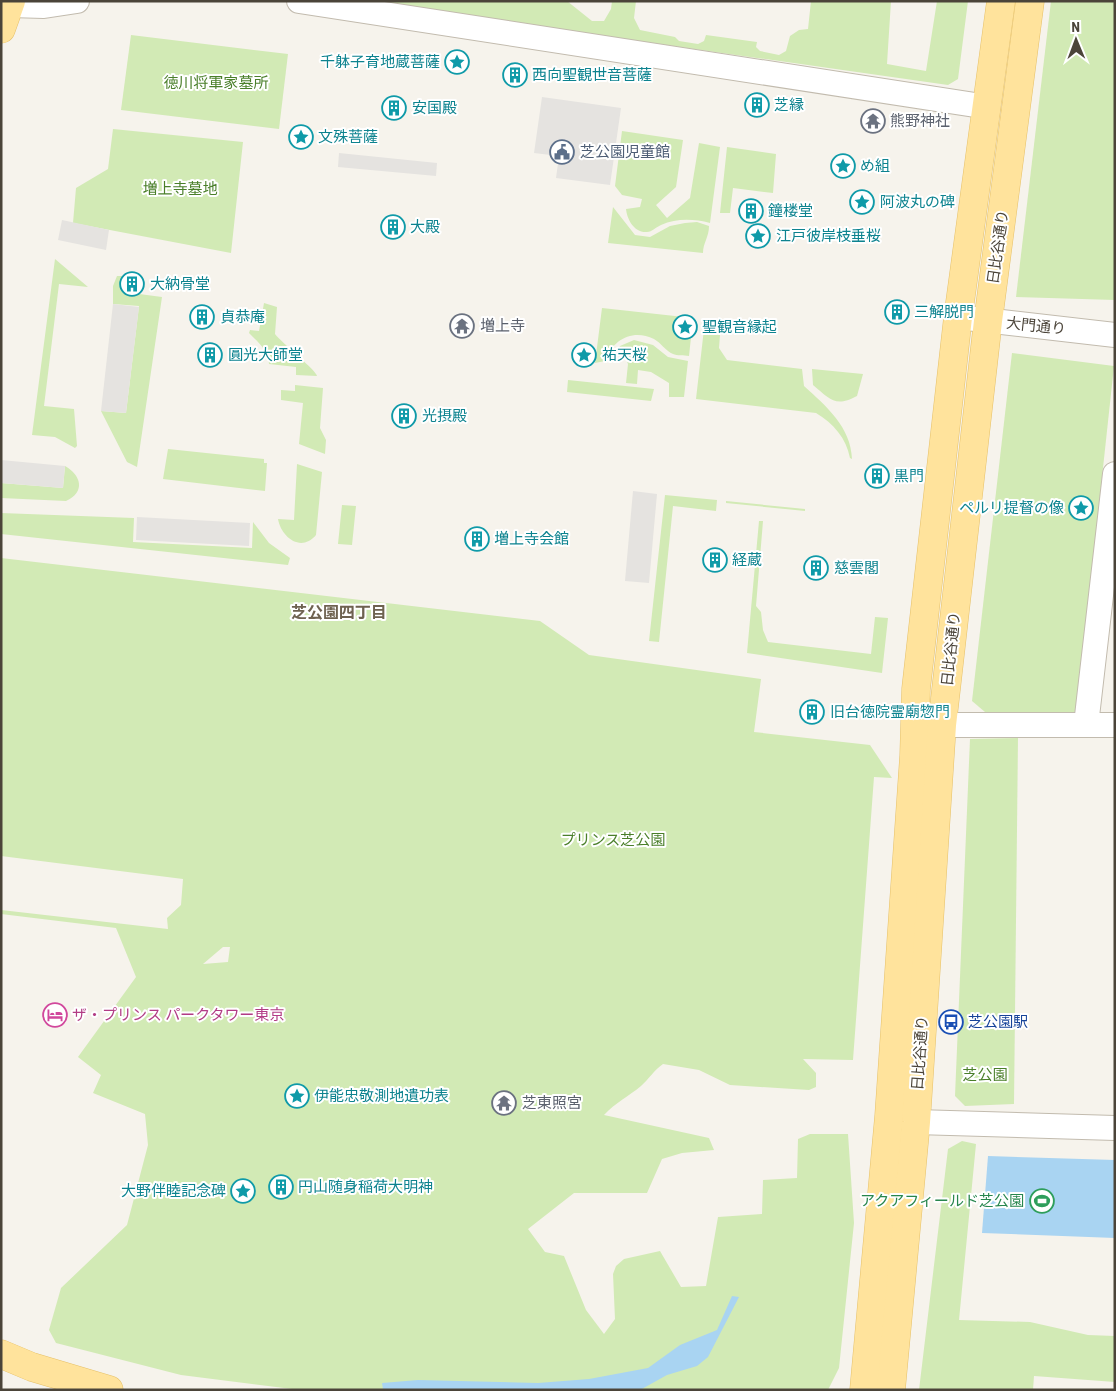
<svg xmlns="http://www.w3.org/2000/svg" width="1116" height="1391" font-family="'Roboto Condensed','Noto Sans JP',sans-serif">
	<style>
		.green { fill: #d2eab5; fill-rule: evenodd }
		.parking { fill: #e5e3e0 }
		.water { fill: #a9d4f2 }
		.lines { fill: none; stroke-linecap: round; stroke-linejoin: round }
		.minor-casing { stroke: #c2bbae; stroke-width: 26 }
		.major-casing { stroke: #e6c16a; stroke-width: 29 }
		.minor { stroke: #fff; stroke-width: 24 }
		.major { stroke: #ffe39c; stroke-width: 28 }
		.labels { text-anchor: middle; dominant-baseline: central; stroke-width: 4; stroke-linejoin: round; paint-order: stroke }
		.culture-label { font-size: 15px; fill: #0d838f; stroke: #fff; text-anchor: start }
		.park-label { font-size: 15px; fill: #4a7f2a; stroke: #fff }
		.worship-label { font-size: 15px; fill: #5b616d; stroke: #fff; text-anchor: start }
		.service-label { font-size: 15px; fill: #4e5e75; stroke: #fff; text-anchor: start }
		.street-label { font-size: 15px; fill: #4b4439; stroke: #fff }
		.hotel-label { font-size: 15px; fill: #b23c85; stroke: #fff; text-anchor: start }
		.transit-label { font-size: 15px; fill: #164399; stroke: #fff; text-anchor: start }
		.leisure-label { font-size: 15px; fill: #27864d; stroke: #fff; text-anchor: end }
		.neighbourhood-label { font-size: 16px; font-weight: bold; fill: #6e6250; stroke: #fff }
	</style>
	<rect width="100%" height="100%" fill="#f6f3ec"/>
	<g class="green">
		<path d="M356,1H567L592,21H604L611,9L612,1H636L634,18L640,30L675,37L679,41L698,44L704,41L706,35L757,42L756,47L760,51L779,55L786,51L790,36L799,30L808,29L811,1H891L887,64L926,71L937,1H968L958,79L948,85Z"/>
		<path d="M1051,1H1115V300L1016,297Z"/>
		<path d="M131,35L288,54L279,129L121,110Z"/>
		<path d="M113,129L243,142L231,253L73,223L76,188L108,169Z"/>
		<path d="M622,131L683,140L676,187L656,205L667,218L690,198L699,143L720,147L710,223C694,219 677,218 661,225C656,227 652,232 647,232C634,233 627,219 626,209L640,207L642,199L622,195L615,186Z"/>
		<path d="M727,147L776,154L773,193L733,188L730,213H720Z"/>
		<path d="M613,207L635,235L650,237L670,226L685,223L697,222L709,226C709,237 703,243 703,253L608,243Z"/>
		<path d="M55,259L88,287L59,284L44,406L74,409L77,446L75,448L55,437L32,435Z"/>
		<path d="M117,276H125L124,292L162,297L137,467L127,462L101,411L126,413L139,306L113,304V286Z"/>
		<path d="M264,303L277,307L275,334C282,343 317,371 317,376L296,375V367L269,364C269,351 258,342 249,333L250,330L259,331Z"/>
		<path d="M602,308L684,317L677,323L686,333L692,328L689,356C684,355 677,356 673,354C666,351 661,343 654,339C633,329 613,339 605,361L595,363Z"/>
		<path d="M705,320L721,322L719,348L727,360L802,369L804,386C826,406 851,427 852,459L850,458C846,438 834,424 816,413L696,399Z"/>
		<path d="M634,340L653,345L668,357L688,361L684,397H669V383L651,372L638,370L637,384L626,383L628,364L626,359L616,354L620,346Z"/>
		<path d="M1012,353L1114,366L1077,709L1073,714L985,712L972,701Z"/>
		<path d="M812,369L863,374L857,396C835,408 830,399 813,385Z"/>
		<path d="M568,380L654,389L651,401L567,392Z"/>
		<path d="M295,385L323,388L320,428L326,440L325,454L299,444L303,403L281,400V390L295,391Z"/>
		<path d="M168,449L264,459V463H267L265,491L163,479Z"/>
		<path d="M297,464L322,472L316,535C301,553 281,537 278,519L294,520Z"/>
		<path d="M65,466C81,475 86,492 66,501L1,498V483L63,488Z"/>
		<path d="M665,495L717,500L716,511L673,506L659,642L649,641Z"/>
		<path d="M726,501L805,509V511L726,503Z"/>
		<path d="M342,505L356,506L352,545L338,544Z"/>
		<path d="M1,513L134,518L133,542L252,548L253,522L269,543L290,558L288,565L1,534Z"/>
		<path d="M759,521H763L756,606L761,612L763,630L768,642L871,654L875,617L888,618L882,673L747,653Z"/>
		<path d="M1,558L540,621L589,655L761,679L754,732L870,745L892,778L874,777L853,1060L803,1059L816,1073V1087L809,1090L730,1085L699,1070L663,1064C654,1070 649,1079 641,1086C629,1096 615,1103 604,1115L709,1138L714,1150L682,1153L662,1159L647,1193H574L528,1229L545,1252L564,1256L586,1310L604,1334L615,1319L613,1274L616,1266L624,1259L660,1251L681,1287L706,1286L718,1217L762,1214L763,1180L797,1178L798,1139L810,1134H848L854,1223L839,1368L828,1390H300L181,1375L56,1343L49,1330L61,1288L127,1225L148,1145L145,1114L93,1093L101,1075L78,1057L136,977L116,928L1,914V910L168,929L167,918L181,905L183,879L1,856ZM223,947H230L228,962L203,964Z"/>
		<path d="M1018,738L1014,1104L965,1106L955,1096L970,739Z"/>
		<path d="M962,1141L976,1144L959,1320L1030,1322L1088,1335L1115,1336V1382L1034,1376L1033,1390H919L948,1149Z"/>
	</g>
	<g class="parking">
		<path d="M542,97L621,108L610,185L556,178L559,156L534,153Z"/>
		<path d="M339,153L437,163L436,176L338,167Z"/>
		<path d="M62,220L109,230L106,250L58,240Z"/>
		<path d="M113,304L139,307L126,413L101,411Z"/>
		<path d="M1,460L65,466L63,488L1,483Z"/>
		<path d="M633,491L657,494L649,583L625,581Z"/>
		<path d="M137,517L250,523L249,546L136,540Z"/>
	</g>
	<g class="water">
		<path d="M988,1156L1115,1160V1238L982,1233Z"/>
		<path d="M732,1296L739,1297L708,1357L697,1366L667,1375L640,1390L383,1389L382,1383L418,1380L538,1383L589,1379L648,1368L680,1345L717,1330Z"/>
	</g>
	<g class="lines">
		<g class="minor-casing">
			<g id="minor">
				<path d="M299,1L988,107"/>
				<path d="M10,5L44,6L77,1"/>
				<path d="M958,317L1115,335"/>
				<path d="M942,725H1115"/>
				<path d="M1086,725L1115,474"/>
				<path d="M916,1122L1115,1128"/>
			</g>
		</g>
		<g class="major-casing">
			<g id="major">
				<path d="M1,29L11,1"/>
				<path d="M1,1354L32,1367L109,1390"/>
				<path d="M864,1390L889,1116L914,756L916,689L958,317L1001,1"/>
				<path d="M891,1390L916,1122L942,725L988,321L1030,1"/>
			</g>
		</g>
		<use href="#minor" class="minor"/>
		<use href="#major" class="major"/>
	</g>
	<defs>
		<g id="sight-ring" transform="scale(1.25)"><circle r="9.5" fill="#fff" stroke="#0f9aa8" stroke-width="1.5"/><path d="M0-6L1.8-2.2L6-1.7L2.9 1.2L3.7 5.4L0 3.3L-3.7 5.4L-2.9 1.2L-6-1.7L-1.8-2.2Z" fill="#0f9aa8"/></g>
		<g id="building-ring" transform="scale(1.25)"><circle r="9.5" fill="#fff" stroke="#0f9aa8" stroke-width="1.5"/><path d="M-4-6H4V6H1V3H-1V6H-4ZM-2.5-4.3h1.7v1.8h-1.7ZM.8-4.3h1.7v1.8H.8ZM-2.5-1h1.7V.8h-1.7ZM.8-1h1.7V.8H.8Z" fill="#0f9aa8"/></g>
		<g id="temple-ring" transform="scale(1.25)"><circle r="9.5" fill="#fff" stroke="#6b7280" stroke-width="1.5"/><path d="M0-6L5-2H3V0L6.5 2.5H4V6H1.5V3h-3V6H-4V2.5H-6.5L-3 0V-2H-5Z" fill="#6b7280"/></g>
		<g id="civic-ring" transform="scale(1.25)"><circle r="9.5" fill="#fff" stroke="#5c6f8a" stroke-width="1.5"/><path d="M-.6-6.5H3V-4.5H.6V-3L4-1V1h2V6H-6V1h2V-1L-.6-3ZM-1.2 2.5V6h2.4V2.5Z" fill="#5c6f8a"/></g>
		<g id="hotel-ring" transform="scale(1.25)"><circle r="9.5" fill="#fff" stroke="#d1479c" stroke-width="1.5"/><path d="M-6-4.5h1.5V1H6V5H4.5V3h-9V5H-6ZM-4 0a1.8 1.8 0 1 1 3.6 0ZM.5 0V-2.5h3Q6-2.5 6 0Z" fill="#d1479c"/></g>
		<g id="bus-ring" transform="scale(1.25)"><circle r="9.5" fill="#fff" stroke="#1a4fb4" stroke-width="1.5"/><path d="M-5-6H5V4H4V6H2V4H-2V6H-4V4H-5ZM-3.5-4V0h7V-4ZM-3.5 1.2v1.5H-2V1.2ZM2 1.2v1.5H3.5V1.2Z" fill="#1a4fb4"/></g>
		<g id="stadium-ring" transform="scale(1.25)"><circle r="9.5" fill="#fff" stroke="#2e9e5b" stroke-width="1.5"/><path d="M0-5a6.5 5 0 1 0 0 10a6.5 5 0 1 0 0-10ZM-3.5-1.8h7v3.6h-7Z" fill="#2e9e5b"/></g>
	</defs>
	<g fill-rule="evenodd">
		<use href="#sight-ring" x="457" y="62"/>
		<use href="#building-ring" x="515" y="75"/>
		<use href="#building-ring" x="757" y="105"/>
		<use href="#building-ring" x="394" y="108"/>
		<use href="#temple-ring" x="873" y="121"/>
		<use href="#sight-ring" x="301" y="137"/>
		<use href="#civic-ring" x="562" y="152"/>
		<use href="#sight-ring" x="843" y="166"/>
		<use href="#sight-ring" x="862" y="202"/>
		<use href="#building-ring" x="751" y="211"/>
		<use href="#building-ring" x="393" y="227"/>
		<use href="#sight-ring" x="758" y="236"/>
		<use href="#building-ring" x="132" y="284"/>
		<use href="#building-ring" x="897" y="312"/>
		<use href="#building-ring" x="202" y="317"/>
		<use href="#temple-ring" x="462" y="326"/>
		<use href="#sight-ring" x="685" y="327"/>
		<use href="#building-ring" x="210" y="355"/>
		<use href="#sight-ring" x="584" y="355"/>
		<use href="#building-ring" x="404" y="416"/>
		<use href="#building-ring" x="877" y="476"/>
		<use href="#sight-ring" x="1081" y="508"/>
		<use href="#building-ring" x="477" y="539"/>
		<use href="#building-ring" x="715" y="560"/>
		<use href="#building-ring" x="816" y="568"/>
		<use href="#building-ring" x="812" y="712"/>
		<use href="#hotel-ring" x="55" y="1015"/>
		<use href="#bus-ring" x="951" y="1022"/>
		<use href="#sight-ring" x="297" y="1096"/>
		<use href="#temple-ring" x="504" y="1103"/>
		<use href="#building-ring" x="281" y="1187"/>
		<use href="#sight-ring" x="243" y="1191"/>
		<use href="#stadium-ring" x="1042" y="1201"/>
	</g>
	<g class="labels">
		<g class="culture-label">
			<text x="440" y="62" text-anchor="end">千躰子育地蔵菩薩</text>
			<text x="532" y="75">西向聖観世音菩薩</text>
			<text x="774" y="105">芝縁</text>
			<text x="412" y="108">安国殿</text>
			<text x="318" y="137">文殊菩薩</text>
			<text x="860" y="166">め組</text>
			<text x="880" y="202">阿波丸の碑</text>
			<text x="768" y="211">鐘楼堂</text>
			<text x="410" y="227">大殿</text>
			<text x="776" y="236">江戸彼岸枝垂桜</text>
			<text x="150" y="284">大納骨堂</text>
			<text x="914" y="312">三解脱門</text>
			<text x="220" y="317">貞恭庵</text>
			<text x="702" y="327">聖観音縁起</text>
			<text x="228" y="355">圓光大師堂</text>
			<text x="602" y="355">祐天桜</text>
			<text x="422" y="416">光摂殿</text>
			<text x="894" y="476">黒門</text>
			<text x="1064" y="508" text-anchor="end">ペルリ提督の像</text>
			<text x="494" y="539">増上寺会館</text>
			<text x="732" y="560">経蔵</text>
			<text x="834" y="568">慈雲閣</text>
			<text x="830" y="712">旧台徳院霊廟惣門</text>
			<text x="314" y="1096">伊能忠敬測地遺功表</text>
			<text x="298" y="1187">円山随身稲荷大明神</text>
			<text x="226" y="1191" text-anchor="end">大野伴睦記念碑</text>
		</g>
		<g class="park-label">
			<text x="216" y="83">徳川将軍家墓所</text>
			<text x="180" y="189">増上寺墓地</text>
			<text x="613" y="840">プリンス芝公園</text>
			<text x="985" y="1075">芝公園</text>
		</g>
		<g class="worship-label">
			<text x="890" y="121">熊野神社</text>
			<text x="480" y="326">増上寺</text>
			<text x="522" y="1103">芝東照宮</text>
		</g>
		<g class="service-label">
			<text x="580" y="152">芝公園児童館</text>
		</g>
		<g class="street-label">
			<text transform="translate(998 247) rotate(-82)">日比谷通り</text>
			<text transform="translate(1036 326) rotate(6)">大門通り</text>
			<text transform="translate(951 649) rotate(-84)">日比谷通り</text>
			<text transform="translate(920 1053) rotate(-86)">日比谷通り</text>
		</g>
		<g class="hotel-label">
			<text x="72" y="1015">ザ・プリンス パークタワー東京</text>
		</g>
		<g class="transit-label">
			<text x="968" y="1022">芝公園駅</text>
		</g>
		<g class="leisure-label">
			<text x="1024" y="1201">アクアフィールド芝公園</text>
		</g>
		<g class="neighbourhood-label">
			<text x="339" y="612">芝公園四丁目</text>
		</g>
	</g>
	<rect width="1116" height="1391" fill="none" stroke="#4b4439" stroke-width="5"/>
	<g transform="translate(1076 40) rotate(359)" stroke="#ffffff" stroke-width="4" paint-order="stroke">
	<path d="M0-4L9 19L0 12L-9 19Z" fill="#4b4439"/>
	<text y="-8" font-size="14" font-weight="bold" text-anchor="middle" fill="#4b4439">N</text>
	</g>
</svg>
